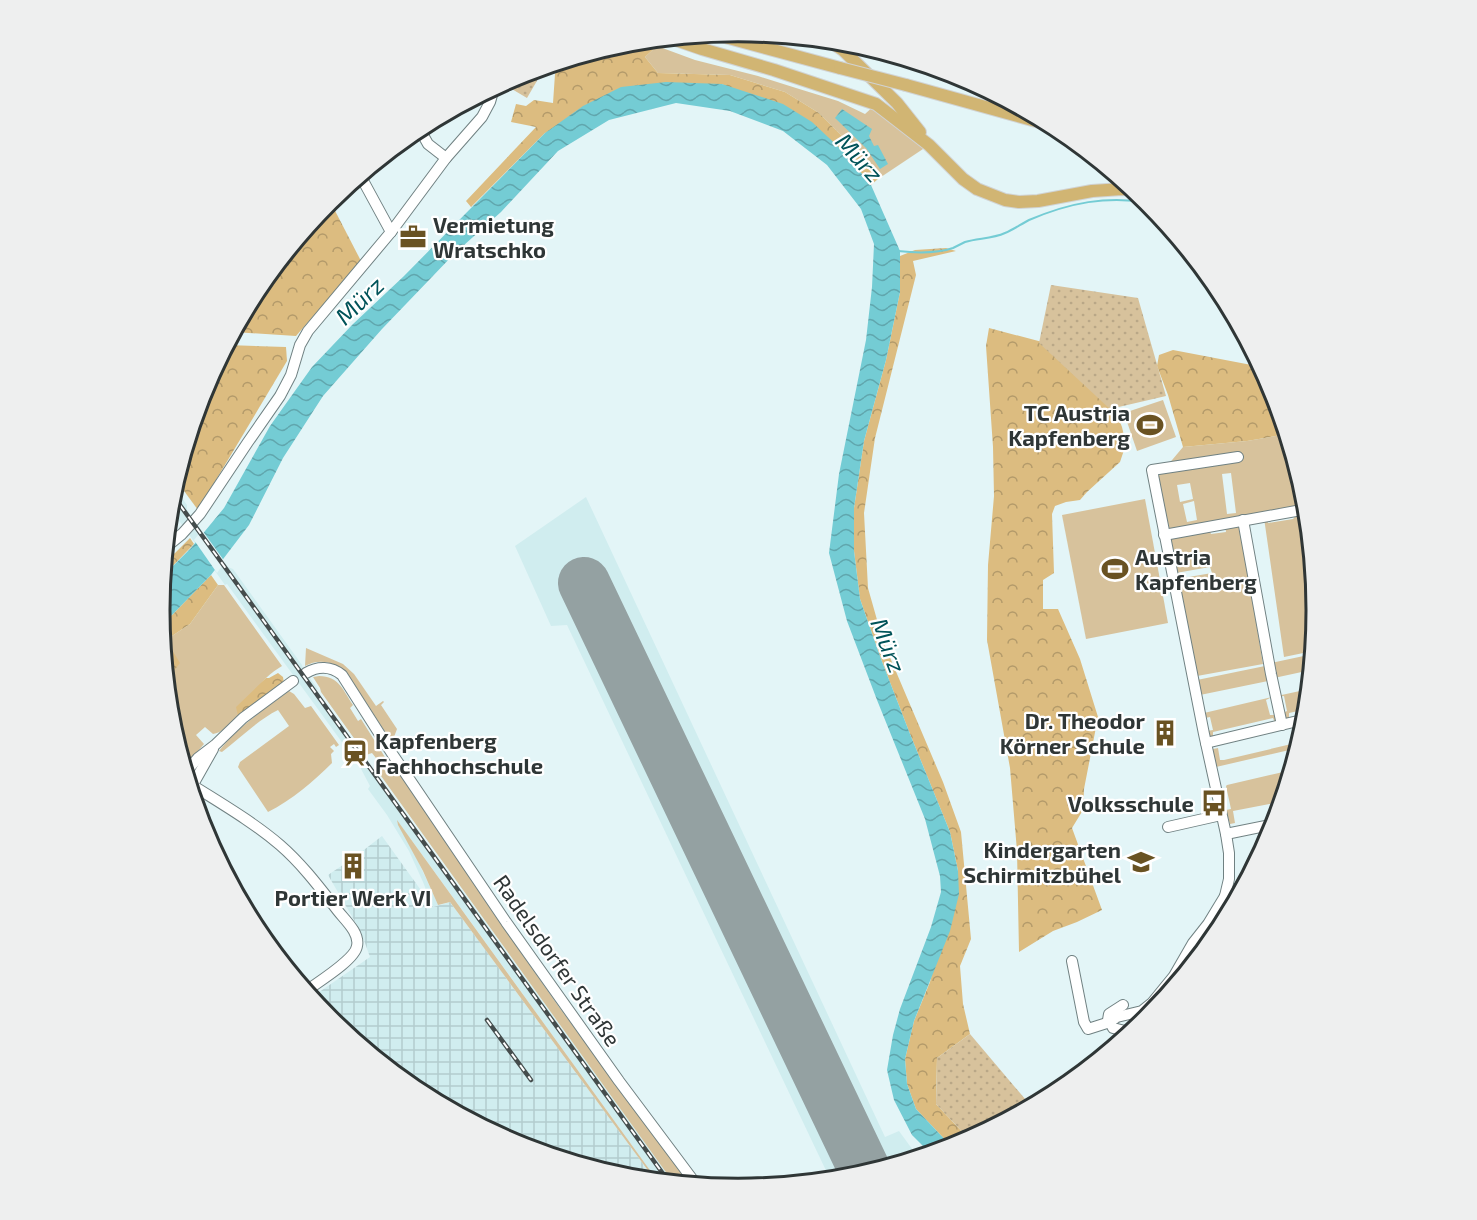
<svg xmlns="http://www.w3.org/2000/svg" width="1477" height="1220" font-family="'Exo 2',sans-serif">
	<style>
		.built { fill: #d0edef }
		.industrial { fill: url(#industrial-grid) }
		.grass { fill: #d7c29c; fill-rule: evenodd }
		.forest { fill: url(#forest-crowns) }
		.park { fill: url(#park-dots) }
		.water { fill: url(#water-waves) }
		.pier { fill: #e3f5f7 }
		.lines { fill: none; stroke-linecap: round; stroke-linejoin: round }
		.stream { stroke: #74ccd4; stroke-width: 2 }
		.runway { stroke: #94a1a2; stroke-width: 52 }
		.minor-casing { stroke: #708182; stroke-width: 12 }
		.major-casing { stroke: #d1d3d3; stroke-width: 14 }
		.minor { stroke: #fff; stroke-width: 10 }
		.major { stroke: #d1b573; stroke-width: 12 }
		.rail-casing { stroke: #454d4d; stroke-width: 4.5 }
		.rail { stroke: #fff; stroke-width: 2; stroke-dasharray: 7; stroke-linecap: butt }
		.major-bridge-casing { stroke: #d1d3d3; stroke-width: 14; stroke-linecap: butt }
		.major-bridge { stroke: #d1b573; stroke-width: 12 }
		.labels { text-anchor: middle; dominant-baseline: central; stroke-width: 4.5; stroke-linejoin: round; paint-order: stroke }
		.poi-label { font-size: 22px; font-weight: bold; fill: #2f3636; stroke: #fff; text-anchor: end }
		.street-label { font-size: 22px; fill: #2f3636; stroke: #fff }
		.water-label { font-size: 24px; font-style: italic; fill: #005359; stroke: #fff }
		.rim { fill: none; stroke: #2f3636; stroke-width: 3 }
	</style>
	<defs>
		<pattern id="industrial-grid" width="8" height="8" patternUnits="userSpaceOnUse" patternTransform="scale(1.5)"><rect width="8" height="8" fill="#d0edef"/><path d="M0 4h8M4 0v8" fill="none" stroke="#b3ccce"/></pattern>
		<pattern id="forest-crowns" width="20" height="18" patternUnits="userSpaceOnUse" patternTransform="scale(1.5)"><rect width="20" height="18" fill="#dcbc80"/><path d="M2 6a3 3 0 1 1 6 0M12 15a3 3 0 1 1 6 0" fill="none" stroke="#b39a6a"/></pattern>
		<pattern id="park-dots" width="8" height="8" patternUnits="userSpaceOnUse" patternTransform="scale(1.5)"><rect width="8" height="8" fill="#d7c29c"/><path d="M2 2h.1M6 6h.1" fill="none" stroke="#b9a787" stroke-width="1.8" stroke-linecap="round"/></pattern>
		<pattern id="water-waves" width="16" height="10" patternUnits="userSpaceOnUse" patternTransform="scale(1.5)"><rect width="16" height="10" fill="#74ccd4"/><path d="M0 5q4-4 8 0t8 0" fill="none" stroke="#60a6ad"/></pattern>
	</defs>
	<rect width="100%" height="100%" fill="#e3f5f7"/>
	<g class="built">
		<path d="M174,487L187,505V510L228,567L233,569L302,665L303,669L318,689L316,691L460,890H462L522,973L673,1182L657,1180L413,842L397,822L417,859L430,887L438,905L433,907L423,882L409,851L387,815L368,789L370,786L360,767L227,584L225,585L170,508L171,497Z"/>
		<path d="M586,497L885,1137L899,1131L918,1157L851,1177L830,1179L567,625L551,626L515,546Z"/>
	</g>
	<path class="industrial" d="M382,836L433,907L450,902L655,1180L625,1177L517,1144L417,1091L329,1019L312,997L370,957L361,932L328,875L356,856Z"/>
	<g class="grass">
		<path d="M657,46L695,60L758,76L796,88L838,101L865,114L876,104L929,145L878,179L852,146L819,113L785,92L730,75L658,73L645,57Z"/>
		<path d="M1163,400L1176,437L1137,451L1124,413Z"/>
		<path d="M1287,434L1306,497L1307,505L1170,532L1158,477L1160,474L1162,472L1183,447L1247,441ZM1231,473L1236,513L1227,514L1222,474ZM1190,483L1193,499L1180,502L1177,485ZM1194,501L1197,520L1187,522L1183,504Z"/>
		<path d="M1145,499L1168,623L1086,639L1062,515Z"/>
		<path d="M1307,510L1317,610L1313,651L1284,657L1264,518L1267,517L1268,523L1293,519L1300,511Z"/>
		<path d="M1225,525H1240L1263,664L1197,676L1177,579L1212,573L1210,567L1176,573L1169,538L1209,529L1211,534L1226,532Z"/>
		<path d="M218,585H224L282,666C277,669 271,673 266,678C252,692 234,731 213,734L205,727L196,735L204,744L190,760L184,764L171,723L165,663L173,672L166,640L190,624Z"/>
		<path d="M306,648L343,664L354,674L376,706L383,701L384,702L381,705L397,729L394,737L389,738L349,676C338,663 321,657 305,666Z"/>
		<path d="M1313,654L1311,670L1274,678L1271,663Z"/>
		<path d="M1265,666L1268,681L1200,695L1197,680Z"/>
		<path d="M319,676C339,676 343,690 353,705L350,708L358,721L361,719L388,762V770L384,769L377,757L376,758L372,753L366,755L321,692L320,688L313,677Z"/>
		<path d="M1309,689L1307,709L1289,713V719L1286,720L1281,714L1287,711L1284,696L1278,697L1277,696Z"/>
		<path d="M289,691L294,694L305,708L311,706L339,745L336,747L334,744L330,747L334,751L331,754L332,763C314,781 292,800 268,812L238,767L240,762L289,726L278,710C258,720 240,738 222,752L219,751C237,727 265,709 289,691Z"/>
		<path d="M1272,697L1266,700L1270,715H1275L1277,720L1275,723L1273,718L1213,732V737L1210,736L1207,731L1213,730L1210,717L1205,718L1204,713Z"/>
		<path d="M1300,742L1298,748L1216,767L1212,752L1213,749L1218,748L1220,760H1224Z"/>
		<path d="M377,761L387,773L389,772L390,762L393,763L494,914L559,1007L690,1184L673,1182L376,769Z"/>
		<path d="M1292,770L1279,812H1277L1274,803L1233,811L1235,823L1230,824L1226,810L1231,809L1226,786L1227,785Z"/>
		<path d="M397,820L657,1180H655L450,902L438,905L423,871L398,825Z"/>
	</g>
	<g class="forest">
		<path d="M642,41L657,46L645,57L658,73L730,75L785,92L819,113L852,146L878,179L871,185L845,153L722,84L545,133L471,207L466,201L536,127L511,122L516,104L526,106L534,100L553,103L555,74L563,62L626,43Z"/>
		<path d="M330,201L361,261L296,336L234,332L258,288Z"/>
		<path d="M946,248L956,251L913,261L916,275L875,438L864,513L868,588L883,641L943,782L961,832L971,939L960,966L963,1004L970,1034L937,1058L936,1104L969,1139L952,1147L916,1109L907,1084L905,1059L914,1021L930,982L958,871L950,832L910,734L881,659L860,599L854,551V508L864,441L886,360L900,292V256L915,250Z"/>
		<path d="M989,328L1046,343L1059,353L1115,409L1122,427L1126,444L1120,462L1087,492L1080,500L1066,502L1055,506L1052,514L1054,573L1043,580V609H1058L1080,659L1098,717L1084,789L1083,810L1072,828L1102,910L1077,922L1053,931L1019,952L1017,851L1010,768L987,640L988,565L994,496L993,447L986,346Z"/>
		<path d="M227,345L286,347L287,361L198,510L176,480L204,388Z"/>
		<path d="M1173,350L1262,367L1273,389L1287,434L1247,441L1183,447L1168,395L1157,366L1159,355Z"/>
		<path d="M190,538L194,544L163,576L165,561L175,553Z"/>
		<path d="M211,575L218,585L190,624L166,640L180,663L173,672L165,663L161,621L172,615Z"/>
		<path d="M278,673L283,677L284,683L238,716L236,707L266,678H269Z"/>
	</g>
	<g class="park">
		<path d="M545,67L527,98L505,85C511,73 532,71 545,67Z"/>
		<path d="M1051,285L1138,298L1166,396L1110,409L1039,343Z"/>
		<path d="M970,1034L1031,1106L969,1139L936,1104L937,1058Z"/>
	</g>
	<g class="water">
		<path d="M666,82L722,84L783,104L812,122L845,153L871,185L900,251V292L886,360L864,441L854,508V551L860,599L881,659L910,734L950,832L958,871L959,894L950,931L914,1021L905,1059L907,1084L916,1109L952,1147L930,1153L912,1135L894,1100L887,1070L893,1035L900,1009L931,927L941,892L940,876L925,819L877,700L847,621L829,553L839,474L866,340L872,287L874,244L861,209L827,165L783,131L730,111L676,103L609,120L558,151L501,212L454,254L382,329L323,396L283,458L249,525L211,575L172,615L161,621L160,610L163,576L191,548L224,508L270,426L312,367L352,325L404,276L545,133L583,106L621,87Z"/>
		<path d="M842,109L872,129L869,136L874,146L878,145L888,164L880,169L866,148L835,118Z"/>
	</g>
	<path class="pier" d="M202,530L225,562L217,573L194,540Z"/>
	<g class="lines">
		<path class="stream" d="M898,251C916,253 935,254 953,248C957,246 961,244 965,242C978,238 992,239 1005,233C1013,230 1021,224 1029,220C1069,203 1107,195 1150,203"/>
		<path class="runway" d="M584,583L866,1173"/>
		<g class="minor-casing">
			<g id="minor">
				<path d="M857,44C868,53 878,55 892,55"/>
				<path d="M419,128L428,144L446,158"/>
				<path d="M360,175L391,232"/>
				<path d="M1243,520L1271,674L1282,725"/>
				<path d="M1164,535L1307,509"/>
				<path d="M166,547L182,534L200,514L248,442L280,396L291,375L300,345L308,331L391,232L446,158L482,117L490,102L494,88"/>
				<path d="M306,673C318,666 331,666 342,675L393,755L506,922L619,1081L696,1184"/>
				<path d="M1206,743L1306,719"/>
				<path d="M186,772L198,758L215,745L243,718L293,681"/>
				<path d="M192,785C222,804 253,822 280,845C302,864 320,888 338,911C345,920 360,933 357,946C355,960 318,982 306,991"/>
				<path d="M191,788L213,749"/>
				<path d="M1168,827L1221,815"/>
				<path d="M1226,834L1275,824"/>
				<path d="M1225,896H1239"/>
				<path d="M1072,961L1084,1022L1088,1029L1110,1022"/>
				<path d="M1108,1020L1109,1014L1123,1005"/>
				<path d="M1132,1032L1125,1031L1113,1028L1110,1022L1117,1017L1142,1011L1152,1003L1174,976L1193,943L1208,924L1225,896L1229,879V853L1226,834L1204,734L1152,470L1238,457"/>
			</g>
		</g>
		<g class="major-casing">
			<g id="major">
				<path d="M714,34L840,68"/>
				<path d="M670,38L702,49L774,70L876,104L929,145L963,179L977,189L1005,200L1019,202L1038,201L1092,191L1122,189L1134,190"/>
				<path d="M830,41L843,50L897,103L920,132"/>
				<path d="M906,85L1054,126"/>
				<path d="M190,784L192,785"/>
			</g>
		</g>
		<use href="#minor" class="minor"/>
		<use href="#major" class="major"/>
		<g class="rail-casing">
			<g id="rail">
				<path d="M172,494L669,1182"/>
				<path d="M487,1020L531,1080"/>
			</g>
		</g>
		<use href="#rail" class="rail"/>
		<g class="major-bridge-casing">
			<path id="major-bridge" d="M840,68L906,85"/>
		</g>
		<use href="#major-bridge" class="major-bridge"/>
	</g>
	<defs>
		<g id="office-bare" transform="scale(2.07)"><path d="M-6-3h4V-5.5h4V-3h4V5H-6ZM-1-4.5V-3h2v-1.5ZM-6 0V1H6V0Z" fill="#695222" stroke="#fff" stroke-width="2.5" paint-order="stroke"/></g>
		<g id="stadium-bare" transform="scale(2.07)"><path d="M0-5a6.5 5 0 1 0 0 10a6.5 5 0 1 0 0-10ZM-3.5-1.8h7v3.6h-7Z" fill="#695222" stroke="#fff" stroke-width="2.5" paint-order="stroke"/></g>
		<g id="building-bare" transform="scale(2.07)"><path d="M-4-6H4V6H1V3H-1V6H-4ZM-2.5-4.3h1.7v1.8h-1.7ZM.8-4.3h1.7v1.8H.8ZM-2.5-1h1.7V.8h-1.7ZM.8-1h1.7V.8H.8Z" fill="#695222" stroke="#fff" stroke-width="2.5" paint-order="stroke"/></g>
		<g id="station-bare" transform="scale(2.07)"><path d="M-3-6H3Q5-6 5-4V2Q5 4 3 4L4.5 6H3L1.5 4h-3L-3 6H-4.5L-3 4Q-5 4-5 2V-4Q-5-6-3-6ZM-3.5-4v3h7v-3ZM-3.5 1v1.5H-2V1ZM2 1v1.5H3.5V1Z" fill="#695222" stroke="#fff" stroke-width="2.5" paint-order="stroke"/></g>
		<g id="bus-bare" transform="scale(2.07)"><path d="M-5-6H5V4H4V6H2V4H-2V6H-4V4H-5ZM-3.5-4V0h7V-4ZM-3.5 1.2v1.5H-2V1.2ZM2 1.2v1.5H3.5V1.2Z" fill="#695222" stroke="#fff" stroke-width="2.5" paint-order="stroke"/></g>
		<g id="school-bare" transform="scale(2.07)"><path d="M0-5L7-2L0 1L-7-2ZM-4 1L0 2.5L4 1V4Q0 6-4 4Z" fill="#695222" stroke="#fff" stroke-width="2.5" paint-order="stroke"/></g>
	</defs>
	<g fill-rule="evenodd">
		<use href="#office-bare" x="413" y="237"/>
		<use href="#stadium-bare" x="1150" y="425"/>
		<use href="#stadium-bare" x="1115" y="569"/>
		<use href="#building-bare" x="1165" y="733"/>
		<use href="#station-bare" x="355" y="753"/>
		<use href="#bus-bare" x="1214" y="803"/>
		<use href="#school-bare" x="1141" y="862"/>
		<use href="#building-bare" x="353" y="866"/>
	</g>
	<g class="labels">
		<g class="poi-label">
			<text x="433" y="224" text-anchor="start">Vermietung<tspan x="433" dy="25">Wratschko</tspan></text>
			<text x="1130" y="412">TC Austria<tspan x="1130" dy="25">Kapfenberg</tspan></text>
			<text x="1135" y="556" text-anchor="start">Austria<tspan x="1135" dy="25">Kapfenberg</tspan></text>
			<text x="1145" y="720">Dr. Theodor<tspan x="1145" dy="25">Körner Schule</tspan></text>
			<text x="375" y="740" text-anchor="start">Kapfenberg<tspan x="375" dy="25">Fachhochschule</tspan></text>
			<text x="1194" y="803">Volksschule</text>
			<text x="1121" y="849">Kindergarten<tspan x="1121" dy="25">Schirmitzbühel</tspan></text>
			<text x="353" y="897" text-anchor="middle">Portier Werk VI</text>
		</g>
		<g class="street-label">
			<text transform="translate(558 960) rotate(55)">Radelsdorfer Straße</text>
		</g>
		<g class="water-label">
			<text transform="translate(860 157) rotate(48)">Mürz</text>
			<text transform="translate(359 300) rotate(-44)">Mürz</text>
			<text transform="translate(889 645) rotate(69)">Mürz</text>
		</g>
	</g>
	<path d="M0 0H1477V1220H0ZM170 610a568 568 0 1 1 1136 0a568 568 0 1 1-1136 0Z" fill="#eeefef" fill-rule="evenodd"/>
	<path class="rim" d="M170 610a568 568 0 1 1 1136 0a568 568 0 1 1-1136 0Z"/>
</svg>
